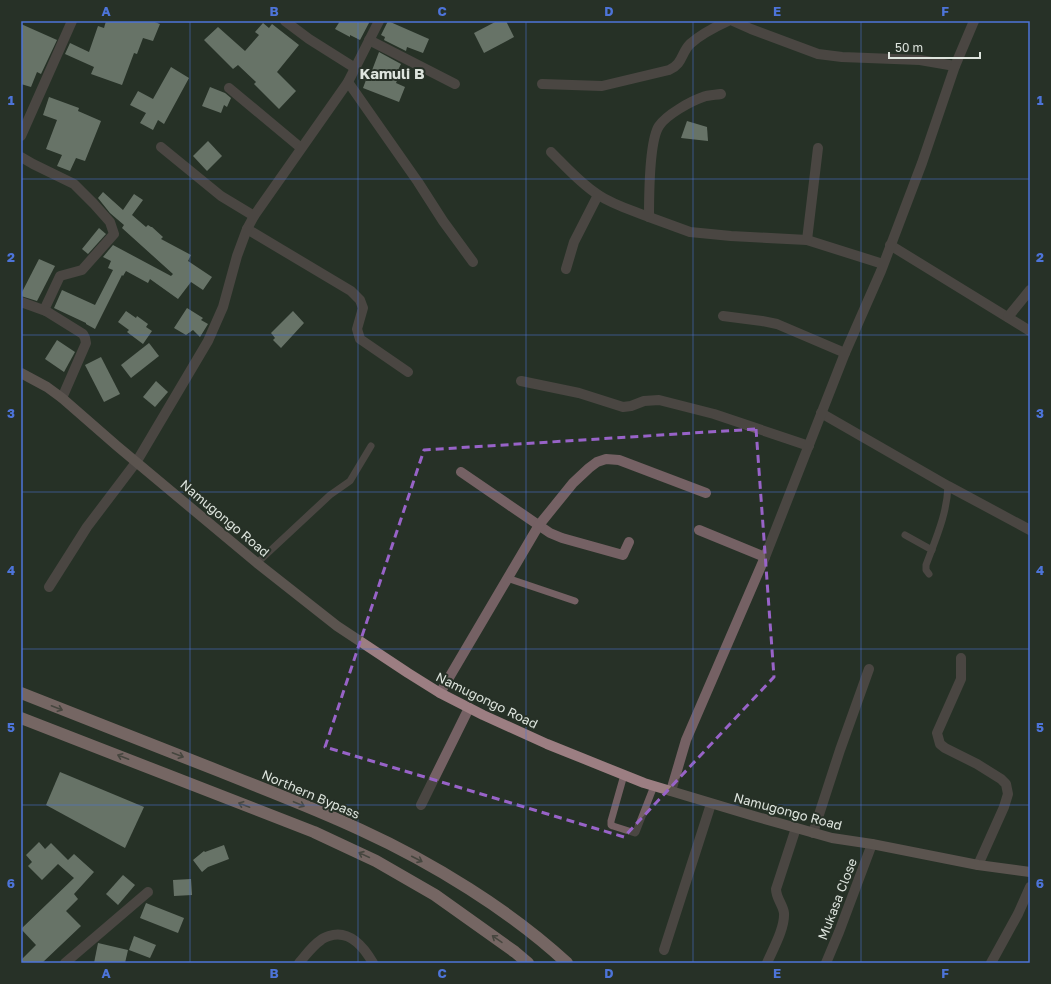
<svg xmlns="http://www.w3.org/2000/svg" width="1051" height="984" font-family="'Golos Text',sans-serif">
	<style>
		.building { fill: #b6c3b7 }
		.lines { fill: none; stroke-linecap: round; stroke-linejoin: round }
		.lane { stroke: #756164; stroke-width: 7 }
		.street { stroke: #756164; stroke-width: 10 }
		.secondary { stroke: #9c7e82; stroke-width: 10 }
		.highway { stroke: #d6a7ad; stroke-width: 12 }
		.oneway { stroke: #6d605d }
		.marked { fill: none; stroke: #9863c8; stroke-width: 3; stroke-dasharray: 8 5; stroke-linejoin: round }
		.grid { fill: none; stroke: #4d74d9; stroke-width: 1; stroke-opacity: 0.55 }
		.labels { text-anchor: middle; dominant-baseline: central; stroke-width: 4; stroke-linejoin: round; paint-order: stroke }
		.street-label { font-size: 13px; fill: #dde4dd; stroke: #273127 }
		.quarter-label { font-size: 15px; font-weight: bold; fill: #dde4dd; stroke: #273127 }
		.neatline { fill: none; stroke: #4d74d9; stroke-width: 1.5 }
		.grid-label { font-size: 13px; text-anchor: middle; font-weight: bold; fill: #4d74d9 }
	</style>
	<rect width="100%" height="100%" fill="#273127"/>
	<g class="building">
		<path d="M106,21H152L160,24L153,41L143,38L137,54L134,53L122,85L91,74L94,67L65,54L70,43L89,52L98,26L104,28Z"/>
		<path d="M340,21H370L360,40L350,35V37L335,29Z"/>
		<path d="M388,21L429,39L423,53L407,47L406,51L384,40L385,37L381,35Z"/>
		<path d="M497,21H506L514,37L484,53L474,33Z"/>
		<path d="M263,23L269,28L272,24L299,45L277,72L296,91L279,109L254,84L256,82L238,65L233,69L204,40L218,27L245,51L259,35L255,32Z"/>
		<path d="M21,24L57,40L41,74L37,72L31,87L21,84Z"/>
		<path d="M379,52L401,64L398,70L401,71L396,83L405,87L399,102L363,88L369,72L371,73Z"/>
		<path d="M171,67L189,78L164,124L158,120L153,130L140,123L146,113L130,105L138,91L153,99Z"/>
		<path d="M210,87L225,93L231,98L227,107L224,105L221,113L202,106Z"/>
		<path d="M49,97L79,108L78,111L101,121L85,161L76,158L70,171L57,166L62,155L46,149L57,120L43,115Z"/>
		<path d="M687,121L707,127L708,141L681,138Z"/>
		<path d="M208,141L222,156L207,171L193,156Z"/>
		<path d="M103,192L123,210L134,194L143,200L132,215L146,227L148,225L151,227H152L163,237L161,239L191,255L188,261L212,277L203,290L191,282L178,299L150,279L148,283L126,271L123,276L122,275L95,329L86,324V323L54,308L62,290L95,305L113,270L108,268L111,261L103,257L113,245L171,276L173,274L122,228L124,225L110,213L98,198Z"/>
		<path d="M99,228L106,234L88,254L82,249Z"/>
		<path d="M39,259L55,266L37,301L21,296V294Z"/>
		<path d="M187,308L203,318L201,320L208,324L200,337L193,330L186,335L174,328Z"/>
		<path d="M126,311L136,318L137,316L148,324L146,327L152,331L143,344L127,332L129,330L118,322Z"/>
		<path d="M293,311L304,323L281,348L273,340L275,338L271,333Z"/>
		<path d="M57,340L75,352L64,372L45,359Z"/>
		<path d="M149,343L159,356L131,378L121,365Z"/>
		<path d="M101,357L120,394L104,402L85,365Z"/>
		<path d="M156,381L168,392L155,407L143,397Z"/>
		<path d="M60,772L144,807L125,848L46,805Z"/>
		<path d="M39,842L45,849L51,843L68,860L74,854L94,872L74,894L78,899L66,911L81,926L42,963H21V960L36,945L21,929L74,878L58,864L42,880L28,866L32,862L26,855Z"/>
		<path d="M224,845L229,859L208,867L202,872L193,860L204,851L205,852Z"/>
		<path d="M123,875L135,885L118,905L106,894Z"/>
		<path d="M191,879L192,895L174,896L173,880Z"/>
		<path d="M146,903L184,918L178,933L140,918Z"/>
		<path d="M134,936L156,945L150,958L129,950Z"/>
		<path d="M98,943L128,950L125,963H94Z"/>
	</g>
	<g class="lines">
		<g class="lane">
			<path d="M905,535L932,550"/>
			<path d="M257,563L330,495L350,481L371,446"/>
			<path d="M929,574L926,570V565C936,538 947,514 948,486"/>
			<path d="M507,578L575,601"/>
			<path d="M624,775L611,821V825L613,826L635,833L636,832L654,786"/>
		</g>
		<g class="street">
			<path d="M285,21L309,39L355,68"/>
			<path d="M733,21L751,29L818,54L842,57L920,60L955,66"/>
			<path d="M369,40L455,84"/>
			<path d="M348,82L418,182L443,221L473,262"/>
			<path d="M542,84L602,86L669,70C683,64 681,53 690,44C701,34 715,27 728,21"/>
			<path d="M229,88L301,148"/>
			<path d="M721,94C715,95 708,95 703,97C691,101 666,115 659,126C649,141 649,197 649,217L690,232L731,236L807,240L883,264"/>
			<path d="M21,136L72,21"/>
			<path d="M161,147L221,196L254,216"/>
			<path d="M551,152C566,167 580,183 597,194C613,205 631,210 649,217"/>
			<path d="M21,157L33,164L74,184L94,204L110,222L114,234L82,270L60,276L45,308L46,311L83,334L85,338L86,343L62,398"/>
			<path d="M247,229L351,291L360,300L363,308L357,329L360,339L408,372"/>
			<path d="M807,240L818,148"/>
			<path d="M890,245L1030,331"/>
			<path d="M566,269L574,242L598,195"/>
			<path d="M21,302L46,311"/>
			<path d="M723,316L762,321L777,324L845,353"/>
			<path d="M1008,317L1030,290"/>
			<path d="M521,381L579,393L623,407L631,406L644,401L659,400L714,414L809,446"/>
			<path d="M821,413L948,486L1030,530"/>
			<path d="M461,472L550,533L562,538L623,555L629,542"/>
			<path d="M699,530L765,557"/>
			<path d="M49,587L87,527L137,461L208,341L223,307L237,256L247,229L254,216L348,82L379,21"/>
			<path d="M961,658V679L937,733L940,744L945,748L977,764L1001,779L1006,784L1008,794L1004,807L978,865"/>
			<path d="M440,693L539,525L573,483L589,468L597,462L606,459L619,460L706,493"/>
			<path d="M671,791L686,740L765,557L845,353L881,271L922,163L955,66L974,21"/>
			<path d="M421,805L469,708"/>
			<path d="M813,833L840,750L869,669"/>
			<path d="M664,950L711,804"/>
			<path d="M65,963L148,892"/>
			<path d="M299,963C306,955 312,946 321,940C323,938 326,937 329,936C349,929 364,947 373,963"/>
			<path d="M767,963C773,949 785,928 784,913C783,905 776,898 776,889L796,828"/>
			<path d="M826,963L839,932L872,844"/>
			<path d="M991,963L1018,914L1030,887"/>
		</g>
		<path class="secondary" d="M21,373L47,387L62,398L117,446L257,563L337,626L408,673L440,693L483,715L547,744L644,783L754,816L832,838L872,844L978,865L1030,872"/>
		<g class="highway">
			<path d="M21,693C87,719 153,745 219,771C266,790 314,808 361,830C431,862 510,910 567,963"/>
			<path d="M21,718L314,832L376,861L435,895L515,952L528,963"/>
		</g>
	</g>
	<defs><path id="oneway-shaft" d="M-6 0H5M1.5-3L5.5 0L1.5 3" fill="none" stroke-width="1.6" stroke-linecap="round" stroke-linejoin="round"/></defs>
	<g class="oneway">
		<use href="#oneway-shaft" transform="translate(57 708) rotate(21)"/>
		<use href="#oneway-shaft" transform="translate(178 755) rotate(21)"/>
		<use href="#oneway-shaft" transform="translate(123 757) rotate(-159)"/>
		<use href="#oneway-shaft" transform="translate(299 804) rotate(23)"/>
		<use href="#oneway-shaft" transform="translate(244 805) rotate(-159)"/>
		<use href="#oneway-shaft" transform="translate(364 855) rotate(-155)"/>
		<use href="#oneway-shaft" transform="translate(417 859) rotate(27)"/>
		<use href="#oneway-shaft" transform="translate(497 939) rotate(-145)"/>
	</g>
	<path d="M0 0H1051V984H0ZM756,429L774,677L624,837L325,747L424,450Z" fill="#273127" fill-opacity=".55" fill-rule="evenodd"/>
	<path class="marked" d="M756,429L774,677L624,837L325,747L424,450Z"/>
	<path class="grid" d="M190,21V963M358,21V963M526,21V963M693,21V963M861,21V963M21,179H1030M21,335H1030M21,492H1030M21,649H1030M21,805H1030"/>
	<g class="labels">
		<g class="street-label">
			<text transform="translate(225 518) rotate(40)">Namugongo Road</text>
			<text transform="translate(487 700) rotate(26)">Namugongo Road</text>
			<text transform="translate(311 794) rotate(23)">Northern Bypass</text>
			<text transform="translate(788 811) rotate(15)">Namugongo Road</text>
			<text transform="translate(837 899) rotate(-69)">Mukasa Close</text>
		</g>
		<g class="quarter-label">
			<text x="392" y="73">Kamuli B</text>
		</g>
	</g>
	<rect width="1051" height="984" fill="none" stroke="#273127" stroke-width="44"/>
	<path d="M889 52v6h91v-6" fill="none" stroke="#dde4dd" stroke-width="2"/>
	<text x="895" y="52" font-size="12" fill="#dde4dd" stroke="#273127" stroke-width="3" paint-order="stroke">50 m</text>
	<rect x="22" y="22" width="1007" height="940" class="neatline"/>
	<g class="grid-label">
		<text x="106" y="16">A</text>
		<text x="274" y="16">B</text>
		<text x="442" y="16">C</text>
		<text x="609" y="16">D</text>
		<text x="777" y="16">E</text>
		<text x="945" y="16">F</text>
		<text x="11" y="105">1</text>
		<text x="1040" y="105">1</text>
		<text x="11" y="262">2</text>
		<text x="1040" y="262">2</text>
		<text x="11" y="418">3</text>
		<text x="1040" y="418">3</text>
		<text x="11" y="575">4</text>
		<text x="1040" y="575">4</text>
		<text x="11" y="732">5</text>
		<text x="1040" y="732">5</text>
		<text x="11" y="888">6</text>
		<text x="1040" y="888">6</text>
		<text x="106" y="978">A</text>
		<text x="274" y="978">B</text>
		<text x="442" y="978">C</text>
		<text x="609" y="978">D</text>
		<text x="777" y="978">E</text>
		<text x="945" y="978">F</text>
	</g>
</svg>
